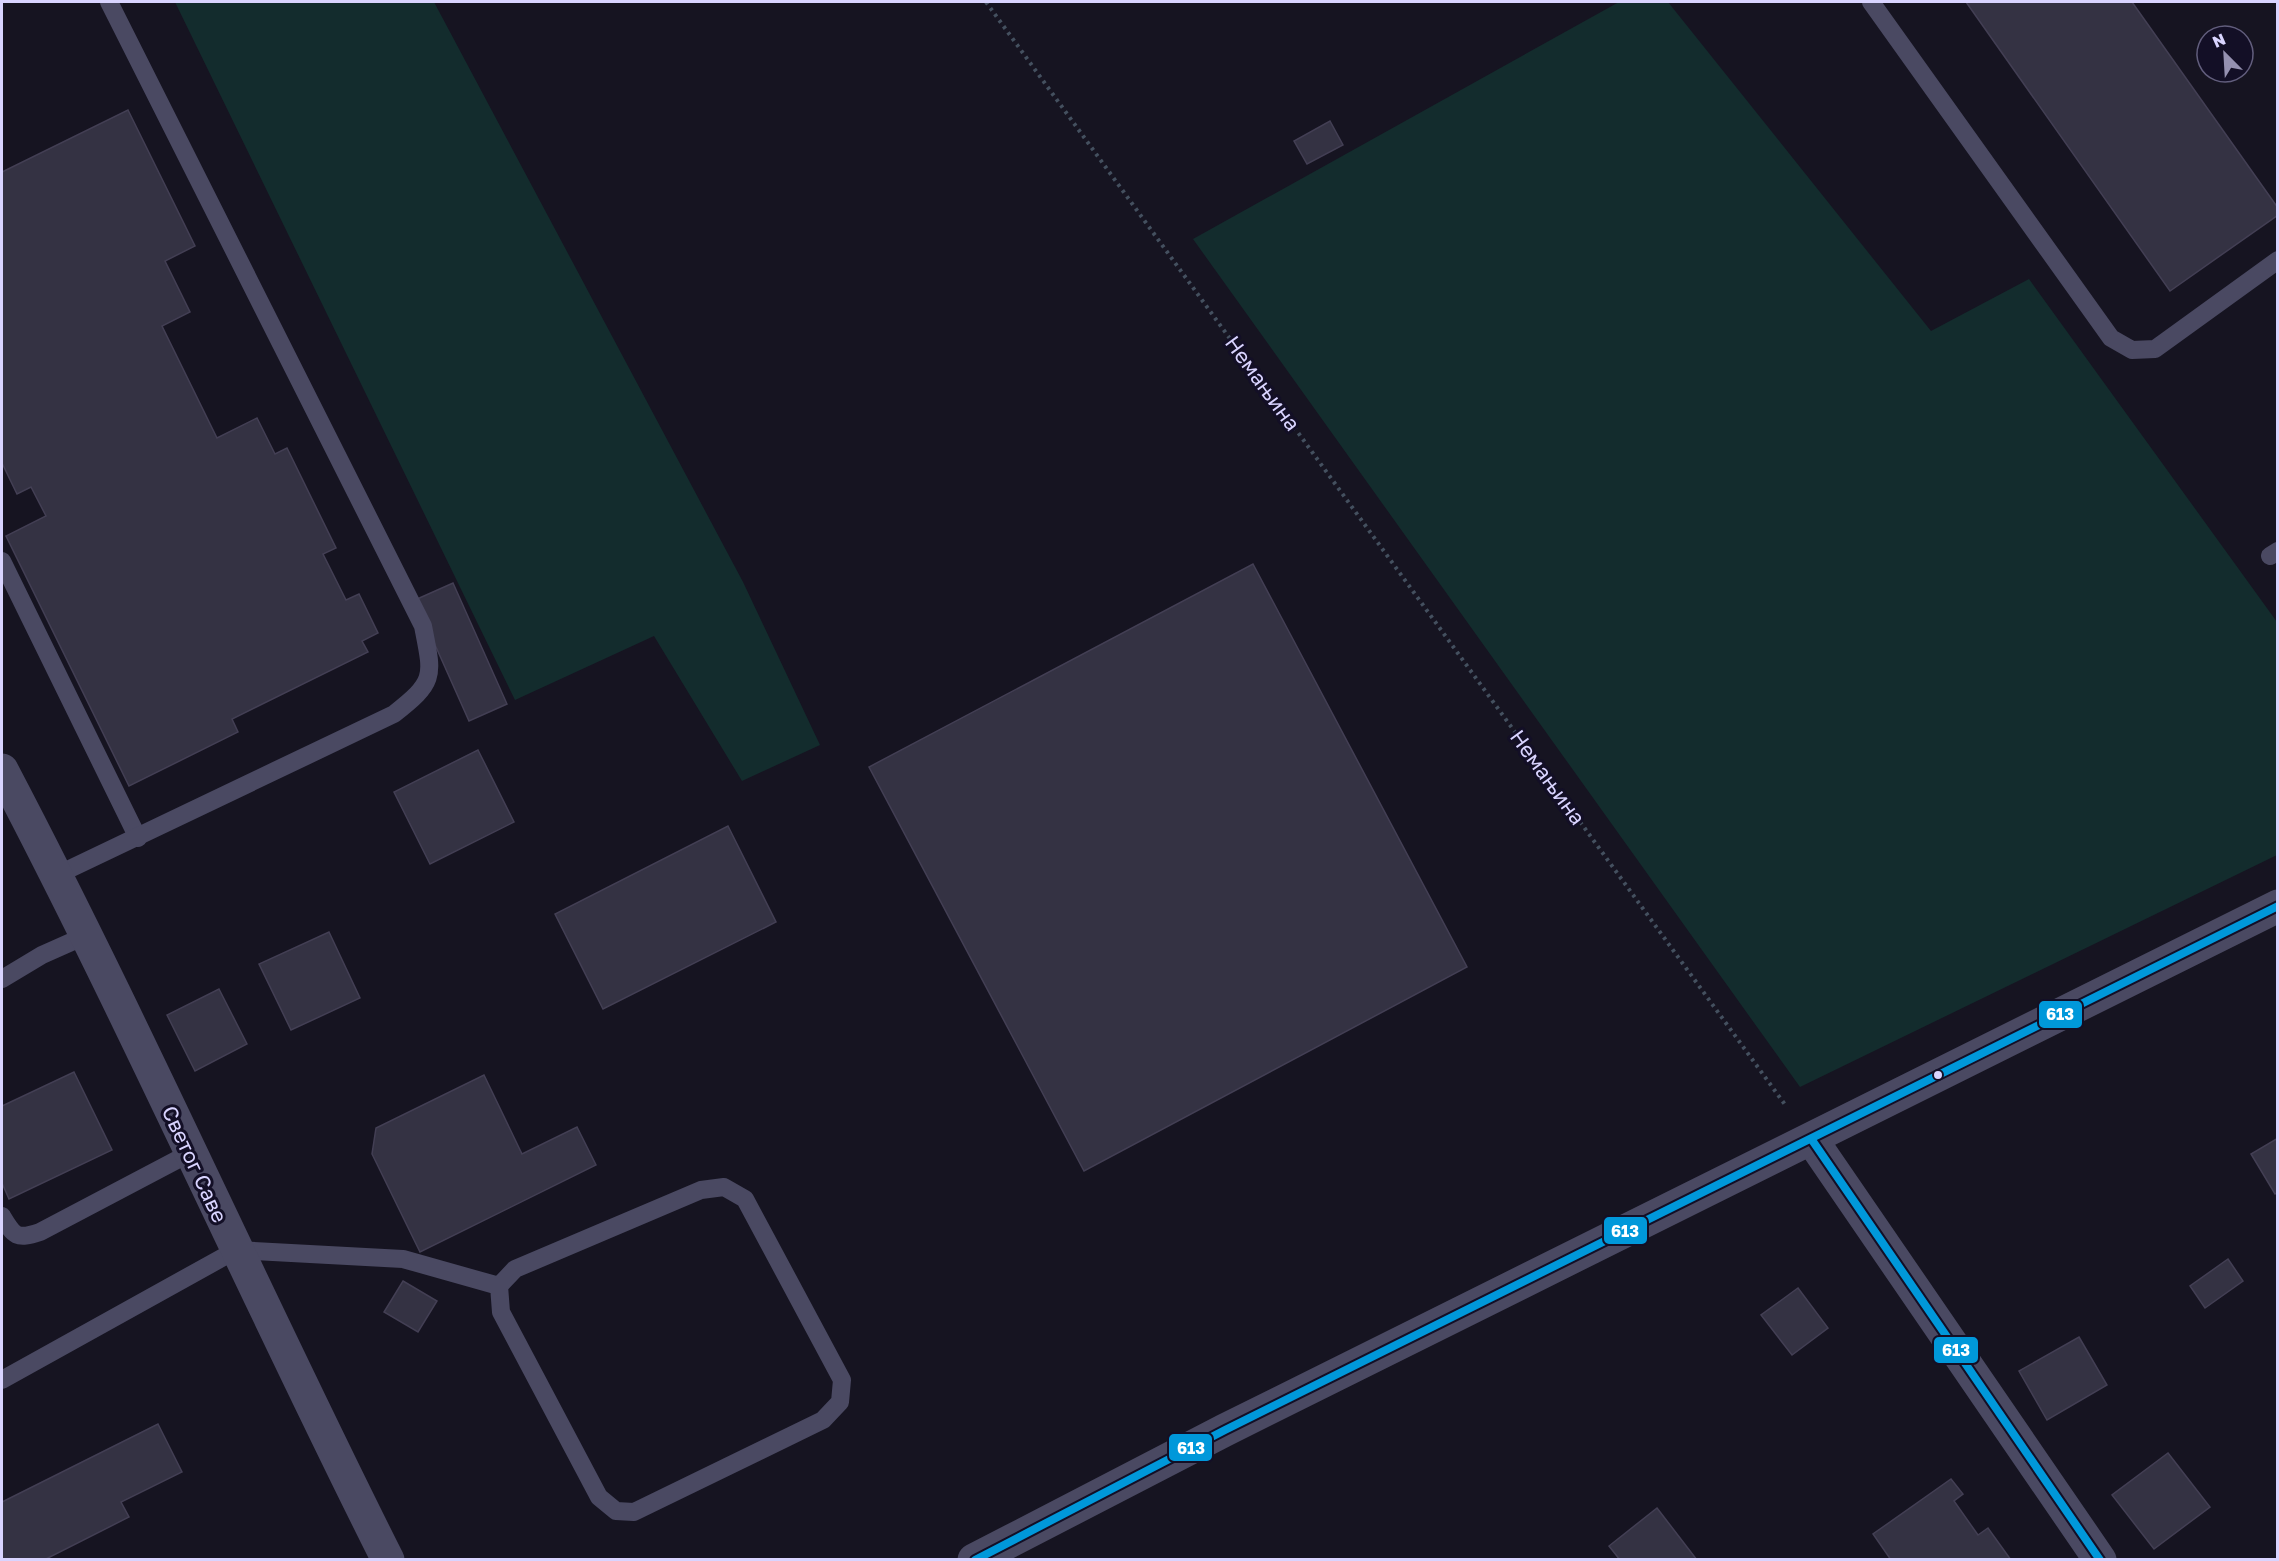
<svg xmlns="http://www.w3.org/2000/svg" width="2279" height="1561" font-family="'Golos Text',sans-serif">
	<style>
		.green { fill: #132c2d }
		.building { fill: #343243; stroke: #433f54; stroke-width: 1.5 }
		.lines { fill: none; stroke-linecap: round; stroke-linejoin: round }
		.path { stroke: #44505f; stroke-width: 4; stroke-dasharray: 3 4.5; stroke-linecap: butt }
		.lane { stroke: #4a4962; stroke-width: 18 }
		.street { stroke: #4a4962; stroke-width: 33 }
		.bus-1-casing { stroke: #130f26; stroke-width: 12 }
		.bus-1 { stroke: #0098da; stroke-width: 8 }
		.bus-dot { fill: #d9d4ff; stroke: #130f26; stroke-width: 2 }
		.labels { text-anchor: middle; dominant-baseline: central; stroke-width: 6; stroke-linejoin: round; paint-order: stroke }
		.street-label { font-size: 21px; fill: #d9d4ff; stroke: #130f26 }
		.line-badge { stroke: #130f26; stroke-width: 2 }
		.badge-label { font-size: 16px; text-anchor: middle; font-weight: bold; fill: #fff }
	</style>
	<rect width="100%" height="100%" fill="#161421"/>
	<g class="green">
		<path d="M175,2H434L743,582L820,745L742,781L654,636L515,700Z"/>
		<path d="M1619,2H1668L1931,331L2029,279L2277,622V855L1800,1087L1193,239Z"/>
	</g>
	<g class="building">
		<path d="M1966,2H2132L2278,208V215L2170,291Z"/>
		<path d="M128,110L195,246L165,261L190,312L162,326L217,438L257,418L275,454L287,448L336,548L323,554L346,600L359,594L378,633L362,641L368,652L232,719L238,732L129,786L6,536L46,516L31,487L17,494L2,463V172Z"/>
		<path d="M1330,121L1343,145L1307,164L1294,141Z"/>
		<path d="M1253,564L1467,967L1084,1171L869,767Z"/>
		<path d="M453,583L507,704L469,721L415,600Z"/>
		<path d="M478,750L514,822L430,864L394,792Z"/>
		<path d="M728,826L776,922L603,1009L555,914Z"/>
		<path d="M329,932L360,998L291,1030L259,964Z"/>
		<path d="M219,989L247,1044L195,1071L167,1015Z"/>
		<path d="M74,1072L112,1150L9,1199L2,1183V1106Z"/>
		<path d="M484,1075L522,1154L577,1127L596,1165L420,1252L372,1154L376,1128Z"/>
		<path d="M2278,1138V1192L2275,1194L2251,1154Z"/>
		<path d="M2228,1259L2243,1281L2205,1308L2190,1286Z"/>
		<path d="M403,1281L437,1301L418,1332L384,1312Z"/>
		<path d="M1798,1288L1828,1328L1792,1355L1761,1315Z"/>
		<path d="M2079,1337L2107,1385L2047,1420L2019,1371Z"/>
		<path d="M158,1424L182,1472L121,1502L129,1517L44,1560H2V1502Z"/>
		<path d="M2168,1453L2210,1507L2154,1549L2112,1495Z"/>
		<path d="M1951,1479L1963,1494L1954,1501L1978,1535L1988,1528L2011,1560H1891L1873,1534Z"/>
		<path d="M1657,1508L1697,1560H1620L1609,1546Z"/>
	</g>
	<g class="lines">
		<path class="path" d="M986,2L1786,1106"/>
		<g class="lane">
			<path d="M1871,2L2111,338L2132,350L2155,349L2278,260"/>
			<path d="M2270,556L2278,551"/>
			<path d="M2,561L138,838"/>
			<path d="M57,875L394,714C436,681 433,677 423,626L109,2"/>
			<path d="M2,979L42,955L87,935"/>
			<path d="M2,1216C14,1236 16,1240 40,1232L190,1153"/>
			<path d="M2,1380L236,1250L403,1259L499,1286L515,1269L701,1190L724,1187L745,1199L842,1380L840,1402L823,1420L634,1512L616,1511L599,1497L501,1312L499,1286"/>
		</g>
		<g class="street">
			<path d="M2,770C138,1029 256,1298 388,1560"/>
			<path d="M1812,1140L2100,1560"/>
			<path d="M974,1560L1225,1430L2278,906"/>
		</g>
		<g class="bus-1-casing">
			<g id="bus-1">
				<path d="M1812,1140L2100,1560"/>
				<path d="M975,1560L1225,1430L2278,906"/>
			</g>
		</g>
		<use href="#bus-1" class="bus-1"/>
	</g>
	<circle class="bus-dot" cx="1938" cy="1075" r="5"/>
	<g class="labels">
		<g class="street-label">
			<text transform="translate(1263 383) rotate(54)">Немањина</text>
			<text transform="translate(1548 777) rotate(54)">Немањина</text>
			<text transform="translate(195 1164) rotate(65)">Светог Саве</text>
		</g>
	</g>
	<g class="line-badge">
		<rect x="2038" y="1000" width="45" height="29" rx="6" fill="#0098da"/>
		<rect x="1603" y="1216" width="45" height="29" rx="6" fill="#0098da"/>
		<rect x="1933" y="1336" width="46" height="28" rx="6" fill="#0098da"/>
		<rect x="1168" y="1433" width="45" height="29" rx="6" fill="#0098da"/>
	</g>
	<g class="badge-label">
		<text x="2060" y="1020">613</text>
		<text x="1625" y="1237">613</text>
		<text x="1956" y="1356">613</text>
		<text x="1191" y="1454">613</text>
	</g>
	<rect width="2279" height="1561" fill="none" stroke="#d9d4ff" stroke-width="6"/>
	<g transform="translate(2225 54) rotate(336)"><circle r="28" fill="#130f26" stroke="#625e7d" stroke-width="1.5"/>
	<path d="M0-4.5L10 22L0 15L-10 22Z" fill="#9591b1"/>
	<text y="-9" font-size="16" font-weight="bold" text-anchor="middle" fill="#d9d4ff">N</text>
	</g>
</svg>
